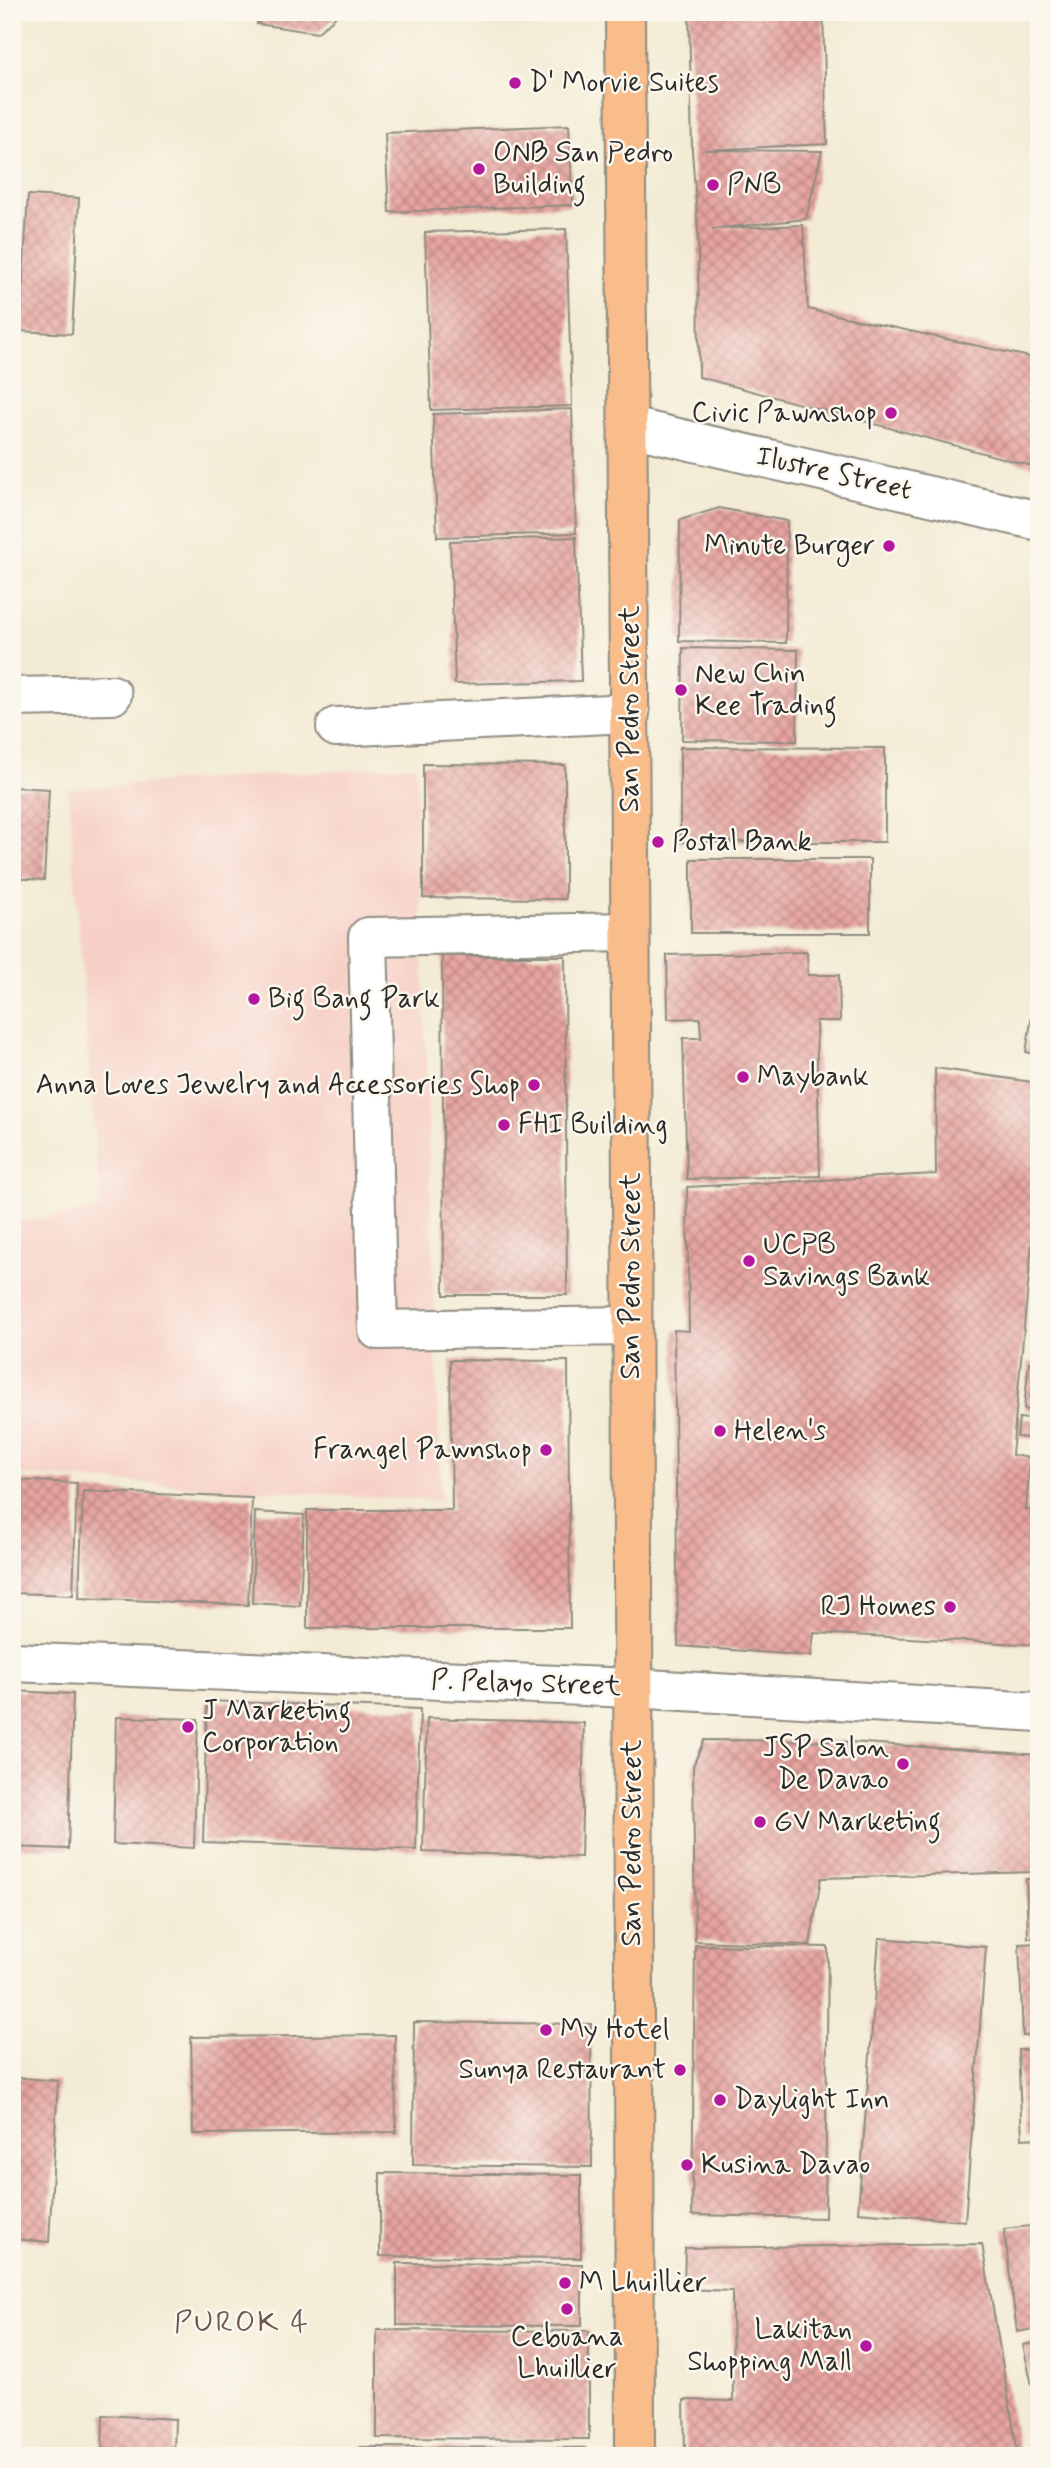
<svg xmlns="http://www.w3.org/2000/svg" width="1051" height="2468" font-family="Mynerve,sans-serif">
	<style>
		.built { fill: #f7d1c8 }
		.building { fill: url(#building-cross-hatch) }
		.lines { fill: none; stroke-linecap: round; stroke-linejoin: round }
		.minor-casing { stroke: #8f8b80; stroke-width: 42 }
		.major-casing { stroke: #8f8b80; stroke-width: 42 }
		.minor { stroke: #fff; stroke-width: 38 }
		.major { stroke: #f9bc8b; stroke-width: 38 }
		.poi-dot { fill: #b5179e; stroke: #fbf7ec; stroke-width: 2.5 }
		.labels { text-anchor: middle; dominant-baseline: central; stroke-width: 5; stroke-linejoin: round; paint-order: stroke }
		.poi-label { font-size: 28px; fill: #2b2b2b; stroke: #fbf7ec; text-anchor: start }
		.street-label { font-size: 28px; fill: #2b2b2b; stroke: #fbf7ec }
		.neighbourhood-label { font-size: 30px; letter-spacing: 2px; fill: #6d5554; stroke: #fbf7ec }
	</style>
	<defs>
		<pattern id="building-cross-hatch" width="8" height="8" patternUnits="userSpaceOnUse" patternTransform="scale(1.75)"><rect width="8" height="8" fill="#e7a4a0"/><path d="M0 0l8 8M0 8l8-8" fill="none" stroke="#bb8683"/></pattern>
	</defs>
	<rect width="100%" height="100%" fill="#fbf7ec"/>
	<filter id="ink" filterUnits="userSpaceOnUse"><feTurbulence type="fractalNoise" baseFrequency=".0143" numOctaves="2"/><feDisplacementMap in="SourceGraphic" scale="14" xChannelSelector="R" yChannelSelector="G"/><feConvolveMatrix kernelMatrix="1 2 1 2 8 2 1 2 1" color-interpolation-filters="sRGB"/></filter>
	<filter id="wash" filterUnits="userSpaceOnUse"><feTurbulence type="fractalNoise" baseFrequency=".00686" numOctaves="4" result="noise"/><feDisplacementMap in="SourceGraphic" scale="28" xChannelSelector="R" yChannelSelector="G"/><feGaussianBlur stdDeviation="1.57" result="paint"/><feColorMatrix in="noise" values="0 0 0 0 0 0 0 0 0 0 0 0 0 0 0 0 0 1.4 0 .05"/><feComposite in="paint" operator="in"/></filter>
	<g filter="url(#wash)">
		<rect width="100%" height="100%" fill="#f3ebd4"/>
		<path class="built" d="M416,765L441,1501L12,1475V1223L100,1209L68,789Z"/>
		<g id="blocks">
			<g class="building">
				<path d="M259,12H341L317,33L257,24Z"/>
				<path d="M689,12H823L827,144L705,150L822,151L806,219L712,229L803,225L808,309L1039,359V468L699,377L698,230L692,151Z"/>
				<path d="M569,125L573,205L389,212L385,133Z"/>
				<path d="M28,195L79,198L72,334L20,331Z"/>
				<path d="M12,227H18L14,300H12Z"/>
				<path d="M566,229L572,406L431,410L425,232Z"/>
				<path d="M572,409L576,533L437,537L433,414Z"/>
				<path d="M719,508L787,521L786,643L679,641L680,520Z"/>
				<path d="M576,537L581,681L455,684L450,541Z"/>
				<path d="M683,648L798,650L797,741L682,740Z"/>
				<path d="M680,747L885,748V842H680Z"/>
				<path d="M423,764L565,765V899L423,898Z"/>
				<path d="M12,787L49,789L44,880L12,878Z"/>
				<rect x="691" y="859" width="179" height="74"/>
				<path d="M807,952L808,975H839L840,1021H816L820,1176L687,1179L683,1038H701L700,1018L668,1019L667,955Z"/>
				<path d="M442,956H565L567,1295H444Z"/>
				<path d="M1037,986L1039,987V1055L1026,1052Z"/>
				<path d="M935,1068L1039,1083V1169L1012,1455L1030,1458L1026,1510L1039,1511V1645L814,1633L811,1656L678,1646L674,1330L689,1331L687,1187L936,1174Z"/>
				<path d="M450,1360L568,1361L570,1628H307V1510H452Z"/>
				<path d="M1029,1362L1039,1364V1412L1024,1409Z"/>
				<path d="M1019,1418L1039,1420V1507H1032L1036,1439L1017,1437Z"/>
				<path d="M12,1480L77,1483L73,1595L12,1593Z"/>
				<path d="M83,1491L252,1498L248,1605L79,1598Z"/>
				<path d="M255,1512L304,1515L300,1606L252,1603Z"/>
				<path d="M12,1691L73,1694L68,1849L12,1847Z"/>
				<path d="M207,1701L420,1709L416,1850L203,1842Z"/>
				<path d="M116,1717L198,1719L194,1848L113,1844Z"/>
				<path d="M427,1718L584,1723L581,1857L423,1852Z"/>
				<path d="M704,1740L835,1741L1039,1755V1872L821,1878L810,1945L695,1941L693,1766Z"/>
				<path d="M1039,1878V1938H1028L1026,1879Z"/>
				<path d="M879,1938L986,1947L965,2221L858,2212Z"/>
				<path d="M1039,1943V2035L1023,2036L1019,1944Z"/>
				<path d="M695,1945L828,1947L825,2218L692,2215Z"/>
				<path d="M414,2022L591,2024L592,2167L413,2165Z"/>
				<path d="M395,2035L396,2132L193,2134L191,2037Z"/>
				<path d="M1039,2049V2138L1022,2139L1018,2050Z"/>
				<path d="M12,2077L58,2081L49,2242L12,2239Z"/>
				<path d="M1039,2159V2206H1037L1032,2160Z"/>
				<path d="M380,2173L581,2175V2258L380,2256Z"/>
				<path d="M1039,2225V2328L1017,2332L1004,2229Z"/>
				<path d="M982,2244L1018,2455L685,2454L684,2400L733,2401L732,2291L684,2289L685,2248Z"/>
				<path d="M397,2263L582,2264V2326L397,2325Z"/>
				<path d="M377,2330L589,2331V2439L377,2438Z"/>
				<path d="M1039,2342V2412H1038L1023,2345Z"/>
				<path d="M103,2415L175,2419L174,2456H102Z"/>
				<path d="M360,2447L586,2448V2456H360Z"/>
			</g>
		</g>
	</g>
	<g filter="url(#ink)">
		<use href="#blocks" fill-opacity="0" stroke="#8f8b80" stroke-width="2"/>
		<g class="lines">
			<g class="minor-casing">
				<g id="minor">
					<path d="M630,427L1039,521"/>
					<path d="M12,697L112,695"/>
					<path d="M336,727L630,713"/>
					<path d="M630,932L368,937L378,1330L631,1326"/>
					<path d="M12,1662L631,1688L1039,1712"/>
				</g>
			</g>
			<g class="major-casing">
				<path id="major" d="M625,12C635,827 631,1641 635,2456"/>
			</g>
			<use href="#minor" class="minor"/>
			<use href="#major" class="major"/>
		</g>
	</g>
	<g class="poi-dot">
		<circle cx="515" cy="83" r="7"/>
		<circle cx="479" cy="169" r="7"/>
		<circle cx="713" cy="185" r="7"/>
		<circle cx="891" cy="413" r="7"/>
		<circle cx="889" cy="546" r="7"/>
		<circle cx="681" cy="690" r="7"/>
		<circle cx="658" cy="842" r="7"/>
		<circle cx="254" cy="999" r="7"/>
		<circle cx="743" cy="1077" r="7"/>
		<circle cx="534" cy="1085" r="7"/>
		<circle cx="504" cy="1125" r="7"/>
		<circle cx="749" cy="1261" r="7"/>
		<circle cx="720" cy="1431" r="7"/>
		<circle cx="546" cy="1450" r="7"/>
		<circle cx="950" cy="1607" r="7"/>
		<circle cx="188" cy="1727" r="7"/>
		<circle cx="903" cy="1764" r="7"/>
		<circle cx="760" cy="1822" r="7"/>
		<circle cx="546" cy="2030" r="7"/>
		<circle cx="680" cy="2070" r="7"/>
		<circle cx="720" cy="2100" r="7"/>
		<circle cx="687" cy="2165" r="7"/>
		<circle cx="565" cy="2283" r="7"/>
		<circle cx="567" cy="2309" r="7"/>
		<circle cx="866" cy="2346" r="7"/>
	</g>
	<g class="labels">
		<g class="poi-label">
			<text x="529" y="83">D' Morvie Suites</text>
			<text x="493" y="153">ONB San Pedro<tspan x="493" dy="32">Building</tspan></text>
			<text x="727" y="185">PNB</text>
			<text x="877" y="413" text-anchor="end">Civic Pawnshop</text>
			<text x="875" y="546" text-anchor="end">Minute Burger</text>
			<text x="695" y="674">New Chin<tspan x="695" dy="32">Kee Trading</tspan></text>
			<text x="672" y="842">Postal Bank</text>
			<text x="268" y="999">Big Bang Park</text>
			<text x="757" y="1077">Maybank</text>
			<text x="520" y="1085" text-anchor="end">Anna Loves Jewelry and Accessories Shop</text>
			<text x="518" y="1125">FHI Building</text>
			<text x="763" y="1245">UCPB<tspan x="763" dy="32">Savings Bank</tspan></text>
			<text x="734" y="1431">Helen's</text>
			<text x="532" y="1450" text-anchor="end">Frangel Pawnshop</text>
			<text x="936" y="1607" text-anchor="end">RJ Homes</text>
			<text x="202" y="1711">J Marketing<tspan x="202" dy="32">Corporation</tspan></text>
			<text x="889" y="1748" text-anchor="end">JSP Salon<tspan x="889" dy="32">De Davao</tspan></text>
			<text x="774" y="1822">GV Marketing</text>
			<text x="560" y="2030">My Hotel</text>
			<text x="666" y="2070" text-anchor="end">Sunya Restaurant</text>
			<text x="734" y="2100">Daylight Inn</text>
			<text x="701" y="2165">Kusina Davao</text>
			<text x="579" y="2283">M Lhuillier</text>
			<text x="852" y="2330" text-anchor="end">Lakitan<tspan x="852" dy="32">Shopping Mall</tspan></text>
			<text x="567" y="2337" text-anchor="middle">Cebuana<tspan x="567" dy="32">Lhuillier</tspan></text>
		</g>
		<g class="street-label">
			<text transform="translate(834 474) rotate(13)">Ilustre Street</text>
			<text transform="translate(630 709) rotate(-90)">San Pedro Street</text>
			<text transform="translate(631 1276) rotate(-90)">San Pedro Street</text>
			<text transform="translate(526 1684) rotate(2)">P. Pelayo Street</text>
			<text transform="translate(632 1843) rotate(-90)">San Pedro Street</text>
		</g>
		<g class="neighbourhood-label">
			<text x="242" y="2322">PUROK 4</text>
		</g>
	</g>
	<rect width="1051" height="2468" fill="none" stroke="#fbf7ec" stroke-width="42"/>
</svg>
